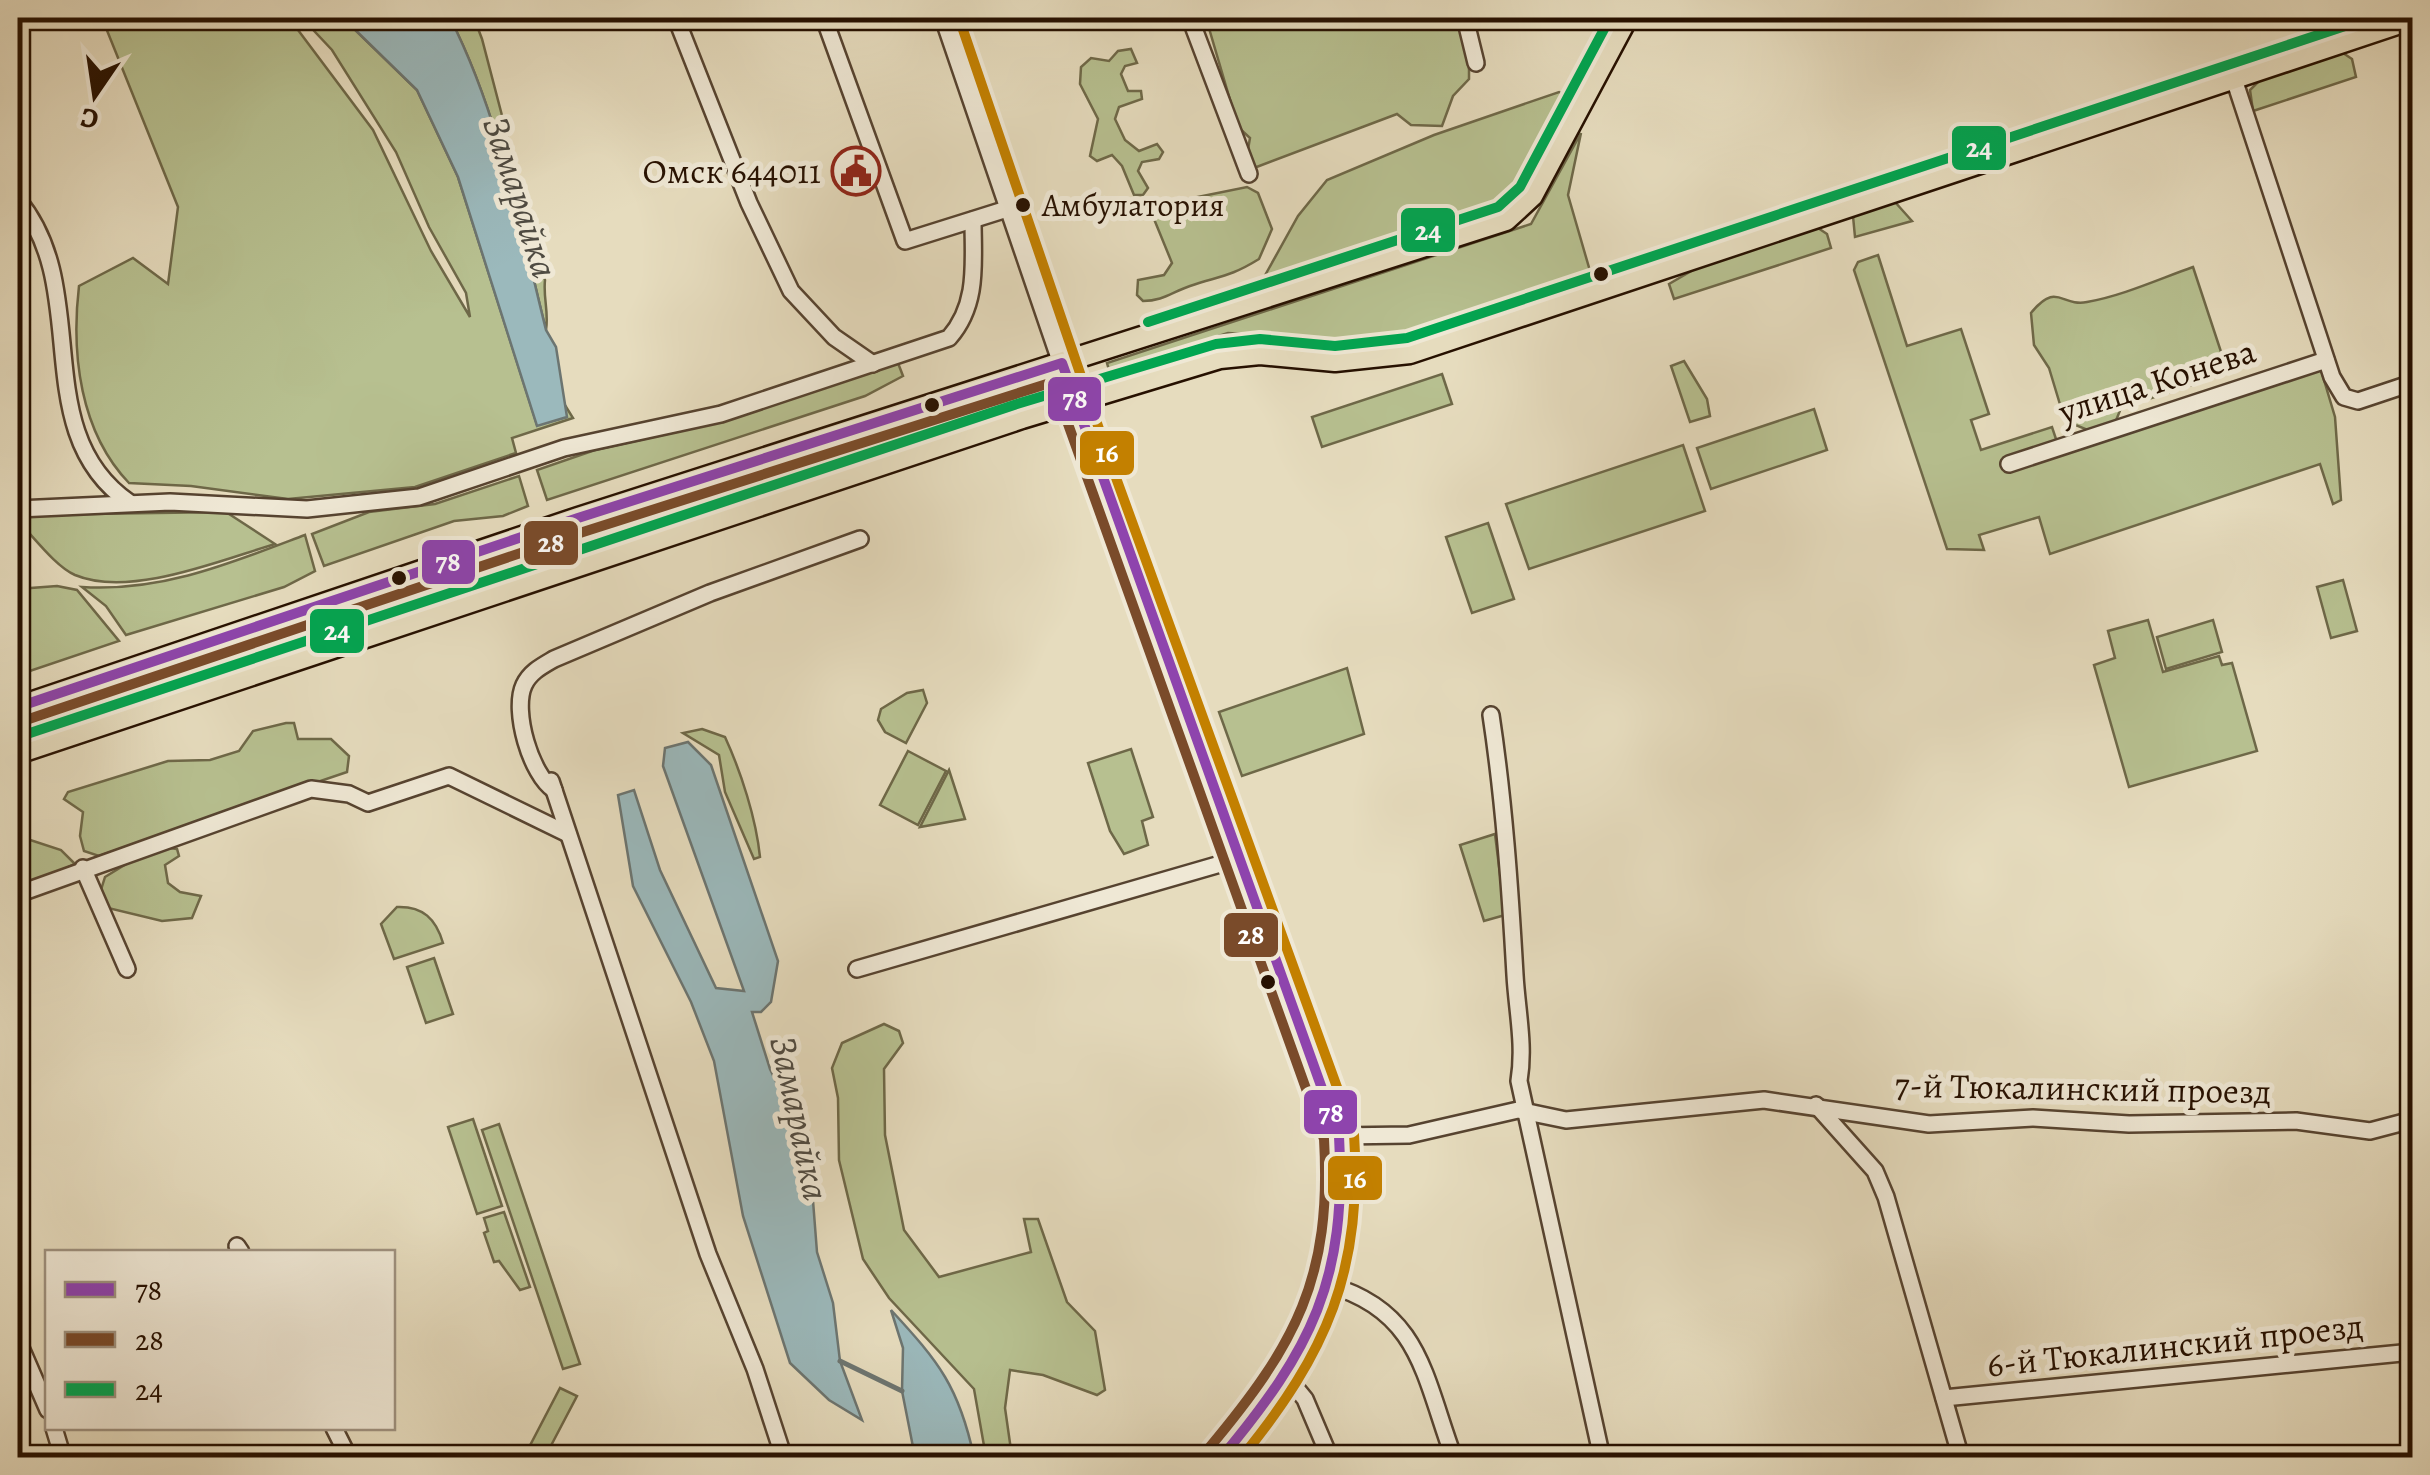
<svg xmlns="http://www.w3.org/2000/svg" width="2430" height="1475" font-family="Alegreya,serif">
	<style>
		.green { fill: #b7c090; stroke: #6e6848; stroke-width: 2.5 }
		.water { fill: #9bb9bc; stroke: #6c7571; stroke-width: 2.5 }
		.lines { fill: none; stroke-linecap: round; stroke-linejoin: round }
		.stream { stroke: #6c7571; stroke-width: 5 }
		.minor-casing { stroke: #564330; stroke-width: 20 }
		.major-casing { stroke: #261000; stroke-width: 25 }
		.minor { stroke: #efe8d5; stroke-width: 15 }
		.major { stroke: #e6dcbe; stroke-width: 20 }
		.bus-1-casing { stroke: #efe8d5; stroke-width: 18 }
		.bus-2-casing { stroke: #efe8d5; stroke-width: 18 }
		.bus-3-casing { stroke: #efe8d5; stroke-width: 18 }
		.bus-4-casing { stroke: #efe8d5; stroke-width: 18 }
		.bus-1 { stroke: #8e44ad; stroke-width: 10 }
		.bus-2 { stroke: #7a4b2a; stroke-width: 10 }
		.bus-3 { stroke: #00a651; stroke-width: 10 }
		.bus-4 { stroke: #c38000; stroke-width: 10 }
		.bus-dot { fill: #261000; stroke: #efe8d5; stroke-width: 4 }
		.labels { text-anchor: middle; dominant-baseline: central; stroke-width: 10; stroke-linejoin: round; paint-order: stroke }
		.bus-label { font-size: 32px; fill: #261000; stroke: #efe8d5; text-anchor: start }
		.poi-label { font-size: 35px; fill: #261000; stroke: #efe8d5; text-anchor: end }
		.street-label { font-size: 35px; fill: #261000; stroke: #efe8d5 }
		.water-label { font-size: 38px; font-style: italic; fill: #4f4b42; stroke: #efe8d5 }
		.line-badge { stroke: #efe8d5; stroke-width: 4 }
		.badge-label { font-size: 28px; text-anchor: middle; font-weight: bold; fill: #fff }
	</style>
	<rect width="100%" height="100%" fill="#e6dcbe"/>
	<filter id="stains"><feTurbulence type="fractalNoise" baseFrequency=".002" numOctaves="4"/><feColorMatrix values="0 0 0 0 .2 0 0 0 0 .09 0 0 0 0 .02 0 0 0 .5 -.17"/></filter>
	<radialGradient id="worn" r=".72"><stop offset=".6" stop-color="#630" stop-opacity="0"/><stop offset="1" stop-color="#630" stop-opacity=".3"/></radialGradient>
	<g class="green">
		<path d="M102,18H289L373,130L431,251L470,317L466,293L429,227L396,152L332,50L302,18H343L417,90L458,177L537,425L566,417L563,402L573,418L512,438L516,453L415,487L288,499L191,486L129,483C80,432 71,354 79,286L133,258L168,284L178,207Z"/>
		<path d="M450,18H474L482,39L545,280C543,298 549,312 546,330C520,226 499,114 450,18Z"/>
		<path d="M1206,18H1461L1469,50V79L1453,96L1442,126L1411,125L1397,114L1254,168L1246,161L1250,138L1238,127Z"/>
		<path d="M1131,49L1137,63L1125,66L1121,74L1128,91H1141L1142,99L1119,107L1115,119L1125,140L1139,151L1157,144L1163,152L1159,159L1142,162L1138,171L1148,188L1143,195H1134L1122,166L1112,155L1097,161L1090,156L1098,119L1080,84L1081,67L1091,58L1109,61L1118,51Z"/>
		<path d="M2343,53L2352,59L2356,77L2253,111L2250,90L2260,80Z"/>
		<path d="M1559,92L1569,98L1530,177L1498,208L1258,288L1298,216L1327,180L1434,135Z"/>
		<path d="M1581,133L1568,195L1590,271L1376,341L1228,333L1109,370L1107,363L1531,224Z"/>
		<path d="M1247,187L1258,193L1272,229L1259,259C1230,277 1219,276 1190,286C1172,292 1163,301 1143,301L1137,295L1138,280L1164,275L1172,263L1154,219L1183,200Z"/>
		<path d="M1895,202L1912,221L1855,237L1853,216Z"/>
		<path d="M1818,228L1827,234L1831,248L1674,299L1669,284L1700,266Z"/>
		<path d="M1878,255L1907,346L1961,329L1989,414L1971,420L1981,450L2052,427L2058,445L2008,471L2321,370L2335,417L2341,500L2333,504L2320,464L2050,554L2039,517L1979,535L1984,550L1947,549L1854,270L1858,262Z"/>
		<path d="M2193,267L2228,373L2121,408L2115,423L2090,431L2073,424L2062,411L2049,368L2034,345L2031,313C2057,281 2061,307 2087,302C2122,296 2159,279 2193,267Z"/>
		<path d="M1684,361L1707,399L1710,416L1690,422L1671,366Z"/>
		<path d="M898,363L903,376L865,396L547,500L537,470L595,450L698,427Z"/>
		<path d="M1442,374L1452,404L1322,447L1312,417Z"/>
		<path d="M1814,409L1827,450L1711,489L1697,448Z"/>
		<path d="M1683,445L1705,511L1529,569L1506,504Z"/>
		<path d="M519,476L528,506L503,516L454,521L324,566L312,534L369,512L435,504Z"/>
		<path d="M226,512L275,544C221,560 130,598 75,575C55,566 34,537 18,521V515Z"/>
		<path d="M1488,523L1514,599L1472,613L1446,537Z"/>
		<path d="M305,535L315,571L284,587L126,635L106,606L82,587C162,592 231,563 305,535Z"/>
		<path d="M2343,580L2357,631L2331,638L2317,587Z"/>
		<path d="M57,586L77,590L119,641L18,675V589Z"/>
		<path d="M2148,620L2163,672L2219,656L2222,665L2232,663L2257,751L2129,787L2094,665L2115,658L2108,631Z"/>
		<path d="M2213,620L2222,652L2166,669L2157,637Z"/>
		<path d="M1347,668L1364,734L1242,776L1219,712Z"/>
		<path d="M923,690L927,703L906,743L885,732L878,720L881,709L907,693Z"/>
		<path d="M286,723H294L298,739H331L349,756L347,772L99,856L84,851L80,836L83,812L64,799L68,792L168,761L210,760L239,751L253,731Z"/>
		<path d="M702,729L725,737C741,772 756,818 760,857L754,859L725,792L719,755L683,733Z"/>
		<path d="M1131,749L1153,817L1142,821L1148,845L1124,854L1110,831L1088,763Z"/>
		<path d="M908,751L946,771L918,825L880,805Z"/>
		<path d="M949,770L965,819L920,827Z"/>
		<path d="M1495,834L1505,915L1484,921L1460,845Z"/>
		<path d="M18,836L61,850L75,864L18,891Z"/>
		<path d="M168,848L177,849L179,856L165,865L168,883L180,892L201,896L192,918L162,921L108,908L100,893L105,877L136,858Z"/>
		<path d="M397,907C423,906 436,919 443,943L394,959L381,924Z"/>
		<path d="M434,958L453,1014L426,1023L407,967Z"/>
		<path d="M884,1024L899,1031L903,1043L884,1069L885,1135L904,1230L939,1277L1031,1252L1024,1219H1038L1067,1302L1095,1331L1105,1390L1097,1395L1043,1375L1010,1370L1005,1408L1012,1457H986L974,1389L889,1298L863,1259L839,1160L838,1098L832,1068L842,1043Z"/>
		<path d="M473,1119L502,1206L477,1214L448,1127Z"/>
		<path d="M499,1124L580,1364L563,1369L482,1130Z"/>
		<path d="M504,1212L530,1287L520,1290L499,1261L494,1262L484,1233L488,1231L484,1218Z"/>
		<path d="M560,1388L577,1396L545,1457H524Z"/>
	</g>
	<g class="water">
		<path d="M343,18H450C499,114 520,226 546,330L556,347L567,417L537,426L458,177L417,90Z"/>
		<path d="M688,742L711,765L778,961L771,1002L761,1012H752L770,1069L796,1123L811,1175L817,1252L833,1303L840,1361L862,1420L829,1400L790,1363L743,1216L714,1061L691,1002L633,886L618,795L634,790L660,870L716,988L744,991L663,766L665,748Z"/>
		<path d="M891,1310C939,1362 959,1387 974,1457H915L902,1391L903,1348Z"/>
	</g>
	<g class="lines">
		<path class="stream" d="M840,1361L902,1391"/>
		<g class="minor-casing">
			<g id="minor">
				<path d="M676,18L749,203L791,291L834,337L873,364"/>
				<path d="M824,18L905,241L1010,208"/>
				<path d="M943,18L1097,469L1339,1136C1354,1276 1311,1354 1221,1458"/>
				<path d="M1190,18L1249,174"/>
				<path d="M1465,18L1476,63"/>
				<path d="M2233,76L2332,377L2344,397L2358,401L2412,383"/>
				<path d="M18,200C94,291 26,432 130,503"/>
				<path d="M2009,464L2326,360"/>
				<path d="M18,509L170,502L307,509L419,497L564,448L721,414L949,338C979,304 973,262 973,220"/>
				<path d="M1491,715C1504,801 1510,887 1515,975C1517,1011 1525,1045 1519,1081L1602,1458"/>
				<path d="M551,781L708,1254L755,1369L784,1458"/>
				<path d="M554,790C531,775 512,711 524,685C530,672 542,666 554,659L710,593L860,539"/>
				<path d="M83,868L127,969"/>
				<path d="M18,894L311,789L349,794L368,803L449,776L568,834"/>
				<path d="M857,969L1241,858"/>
				<path d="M1816,1105L1875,1171L1886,1197L1961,1458"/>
				<path d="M1339,1136L1409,1135L1518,1110L1566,1120L1764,1100L1929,1124L2033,1118L2129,1124L2296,1121L2370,1131L2412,1120"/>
				<path d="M237,1246L241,1252"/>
				<path d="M1329,1285C1421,1311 1424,1378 1454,1458"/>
				<path d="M18,1341L48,1410"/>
				<path d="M1287,1377L1305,1399L1330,1458"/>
				<path d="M1944,1398L2412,1352"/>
				<path d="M54,1428L63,1458"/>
				<path d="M334,1428L349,1458"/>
			</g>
		</g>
		<g class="major-casing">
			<g id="major">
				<path d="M18,707L578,518L1506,220L1532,196L1627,18"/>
				<path d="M18,753L1022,418L1220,358L1260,354L1335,361L1410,353L2412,19"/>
			</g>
		</g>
		<use href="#minor" class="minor"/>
		<use href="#major" class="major"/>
		<g class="bus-1-casing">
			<path id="bus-1" d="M18,707L578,518L1062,363L1339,1136C1347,1280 1312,1349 1221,1458"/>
		</g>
		<g class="bus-2-casing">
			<path id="bus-2" d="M23,721L583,532L1053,382L1324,1139C1332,1278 1296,1344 1209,1448"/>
		</g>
		<g class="bus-3-casing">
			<g id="bus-3">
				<path d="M1148,322L1498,207L1520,187L1610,18"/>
				<path d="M18,737L1017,404L1216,344L1260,339L1335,346L1407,338L2369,18"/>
			</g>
		</g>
		<g class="bus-4-casing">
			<path id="bus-4" d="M959,18L1111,464L1354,1134C1363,1270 1327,1353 1241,1458"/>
		</g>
		<use href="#bus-1" class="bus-1"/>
		<use href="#bus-2" class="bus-2"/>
		<use href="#bus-3" class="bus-3"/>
		<use href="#bus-4" class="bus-4"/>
	</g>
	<defs>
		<g id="civic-ring" transform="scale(2.5)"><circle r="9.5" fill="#efe8d5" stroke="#8f2418" stroke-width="1.5"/><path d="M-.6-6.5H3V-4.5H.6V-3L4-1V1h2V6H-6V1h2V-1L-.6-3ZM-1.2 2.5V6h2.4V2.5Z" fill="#8f2418"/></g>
	</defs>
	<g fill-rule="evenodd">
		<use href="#civic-ring" x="856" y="171"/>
	</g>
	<g class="bus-dot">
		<circle cx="1023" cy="205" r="9"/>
		<circle cx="1601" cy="274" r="9"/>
		<circle cx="932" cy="405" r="9"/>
		<circle cx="399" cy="578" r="9"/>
		<circle cx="1268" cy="982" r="9"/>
	</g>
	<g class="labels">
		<g class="bus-label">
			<text x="1042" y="205">Амбулатория</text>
		</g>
		<g class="poi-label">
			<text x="821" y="171">Омск 644011</text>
		</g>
		<g class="street-label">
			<text transform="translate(2157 381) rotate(-18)">улица Конева</text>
			<text transform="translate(2083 1088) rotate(1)">7-й Тюкалинский проезд</text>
			<text transform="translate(2175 1345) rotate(-6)">6-й Тюкалинский проезд</text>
		</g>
		<g class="water-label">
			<text transform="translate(521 197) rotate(72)">Замарайка</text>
			<text transform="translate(800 1118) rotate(78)">Замарайка</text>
		</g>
	</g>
	<g class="line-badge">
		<rect x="1950" y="124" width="58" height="48" rx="10" fill="#00a651"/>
		<rect x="1399" y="206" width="58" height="48" rx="10" fill="#00a651"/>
		<rect x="1046" y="375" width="57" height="48" rx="10" fill="#8e44ad"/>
		<rect x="1078" y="429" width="58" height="48" rx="10" fill="#c38000"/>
		<rect x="522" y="519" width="58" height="48" rx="10" fill="#7a4b2a"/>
		<rect x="420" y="538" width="57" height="48" rx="10" fill="#8e44ad"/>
		<rect x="308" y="607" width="58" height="48" rx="10" fill="#00a651"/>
		<rect x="1222" y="911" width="58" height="48" rx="10" fill="#7a4b2a"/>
		<rect x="1302" y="1088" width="57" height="48" rx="10" fill="#8e44ad"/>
		<rect x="1326" y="1154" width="58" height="48" rx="10" fill="#c38000"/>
	</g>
	<g class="badge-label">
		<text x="1979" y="157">24</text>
		<text x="1428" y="240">24</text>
		<text x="1075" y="408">78</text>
		<text x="1107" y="462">16</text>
		<text x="551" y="552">28</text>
		<text x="448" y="571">78</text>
		<text x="337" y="640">24</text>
		<text x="1251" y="944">28</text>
		<text x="1331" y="1122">78</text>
		<text x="1355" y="1188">16</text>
	</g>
	<rect width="2430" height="1475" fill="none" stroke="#e6dcbe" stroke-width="60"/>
	<rect x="20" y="20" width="2390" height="1435" fill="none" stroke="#261000" stroke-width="5"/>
	<rect x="30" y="30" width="2370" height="1415" fill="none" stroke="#261000" stroke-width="2.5"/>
	<rect x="45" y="1250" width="350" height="180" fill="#efe8d5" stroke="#9f9280" stroke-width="2.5"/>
	<rect x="65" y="1282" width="50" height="15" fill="#8e44ad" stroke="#9f9280" stroke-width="2.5"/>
	<text x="135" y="1300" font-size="30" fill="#261000">78</text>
	<rect x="65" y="1332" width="50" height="15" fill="#7a4b2a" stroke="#9f9280" stroke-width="2.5"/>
	<text x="135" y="1350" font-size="30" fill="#261000">28</text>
	<rect x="65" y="1382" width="50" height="15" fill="#00a651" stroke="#9f9280" stroke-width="2.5"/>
	<text x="135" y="1400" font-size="30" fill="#261000">24</text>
	<g transform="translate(95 95) rotate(193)" stroke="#efe8d5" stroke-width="8" paint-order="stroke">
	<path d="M0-8L18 38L0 25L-18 38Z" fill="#261000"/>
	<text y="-15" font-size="28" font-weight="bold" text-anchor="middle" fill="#261000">С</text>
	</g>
	<rect width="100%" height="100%" filter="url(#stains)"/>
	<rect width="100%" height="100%" fill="url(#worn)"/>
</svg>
